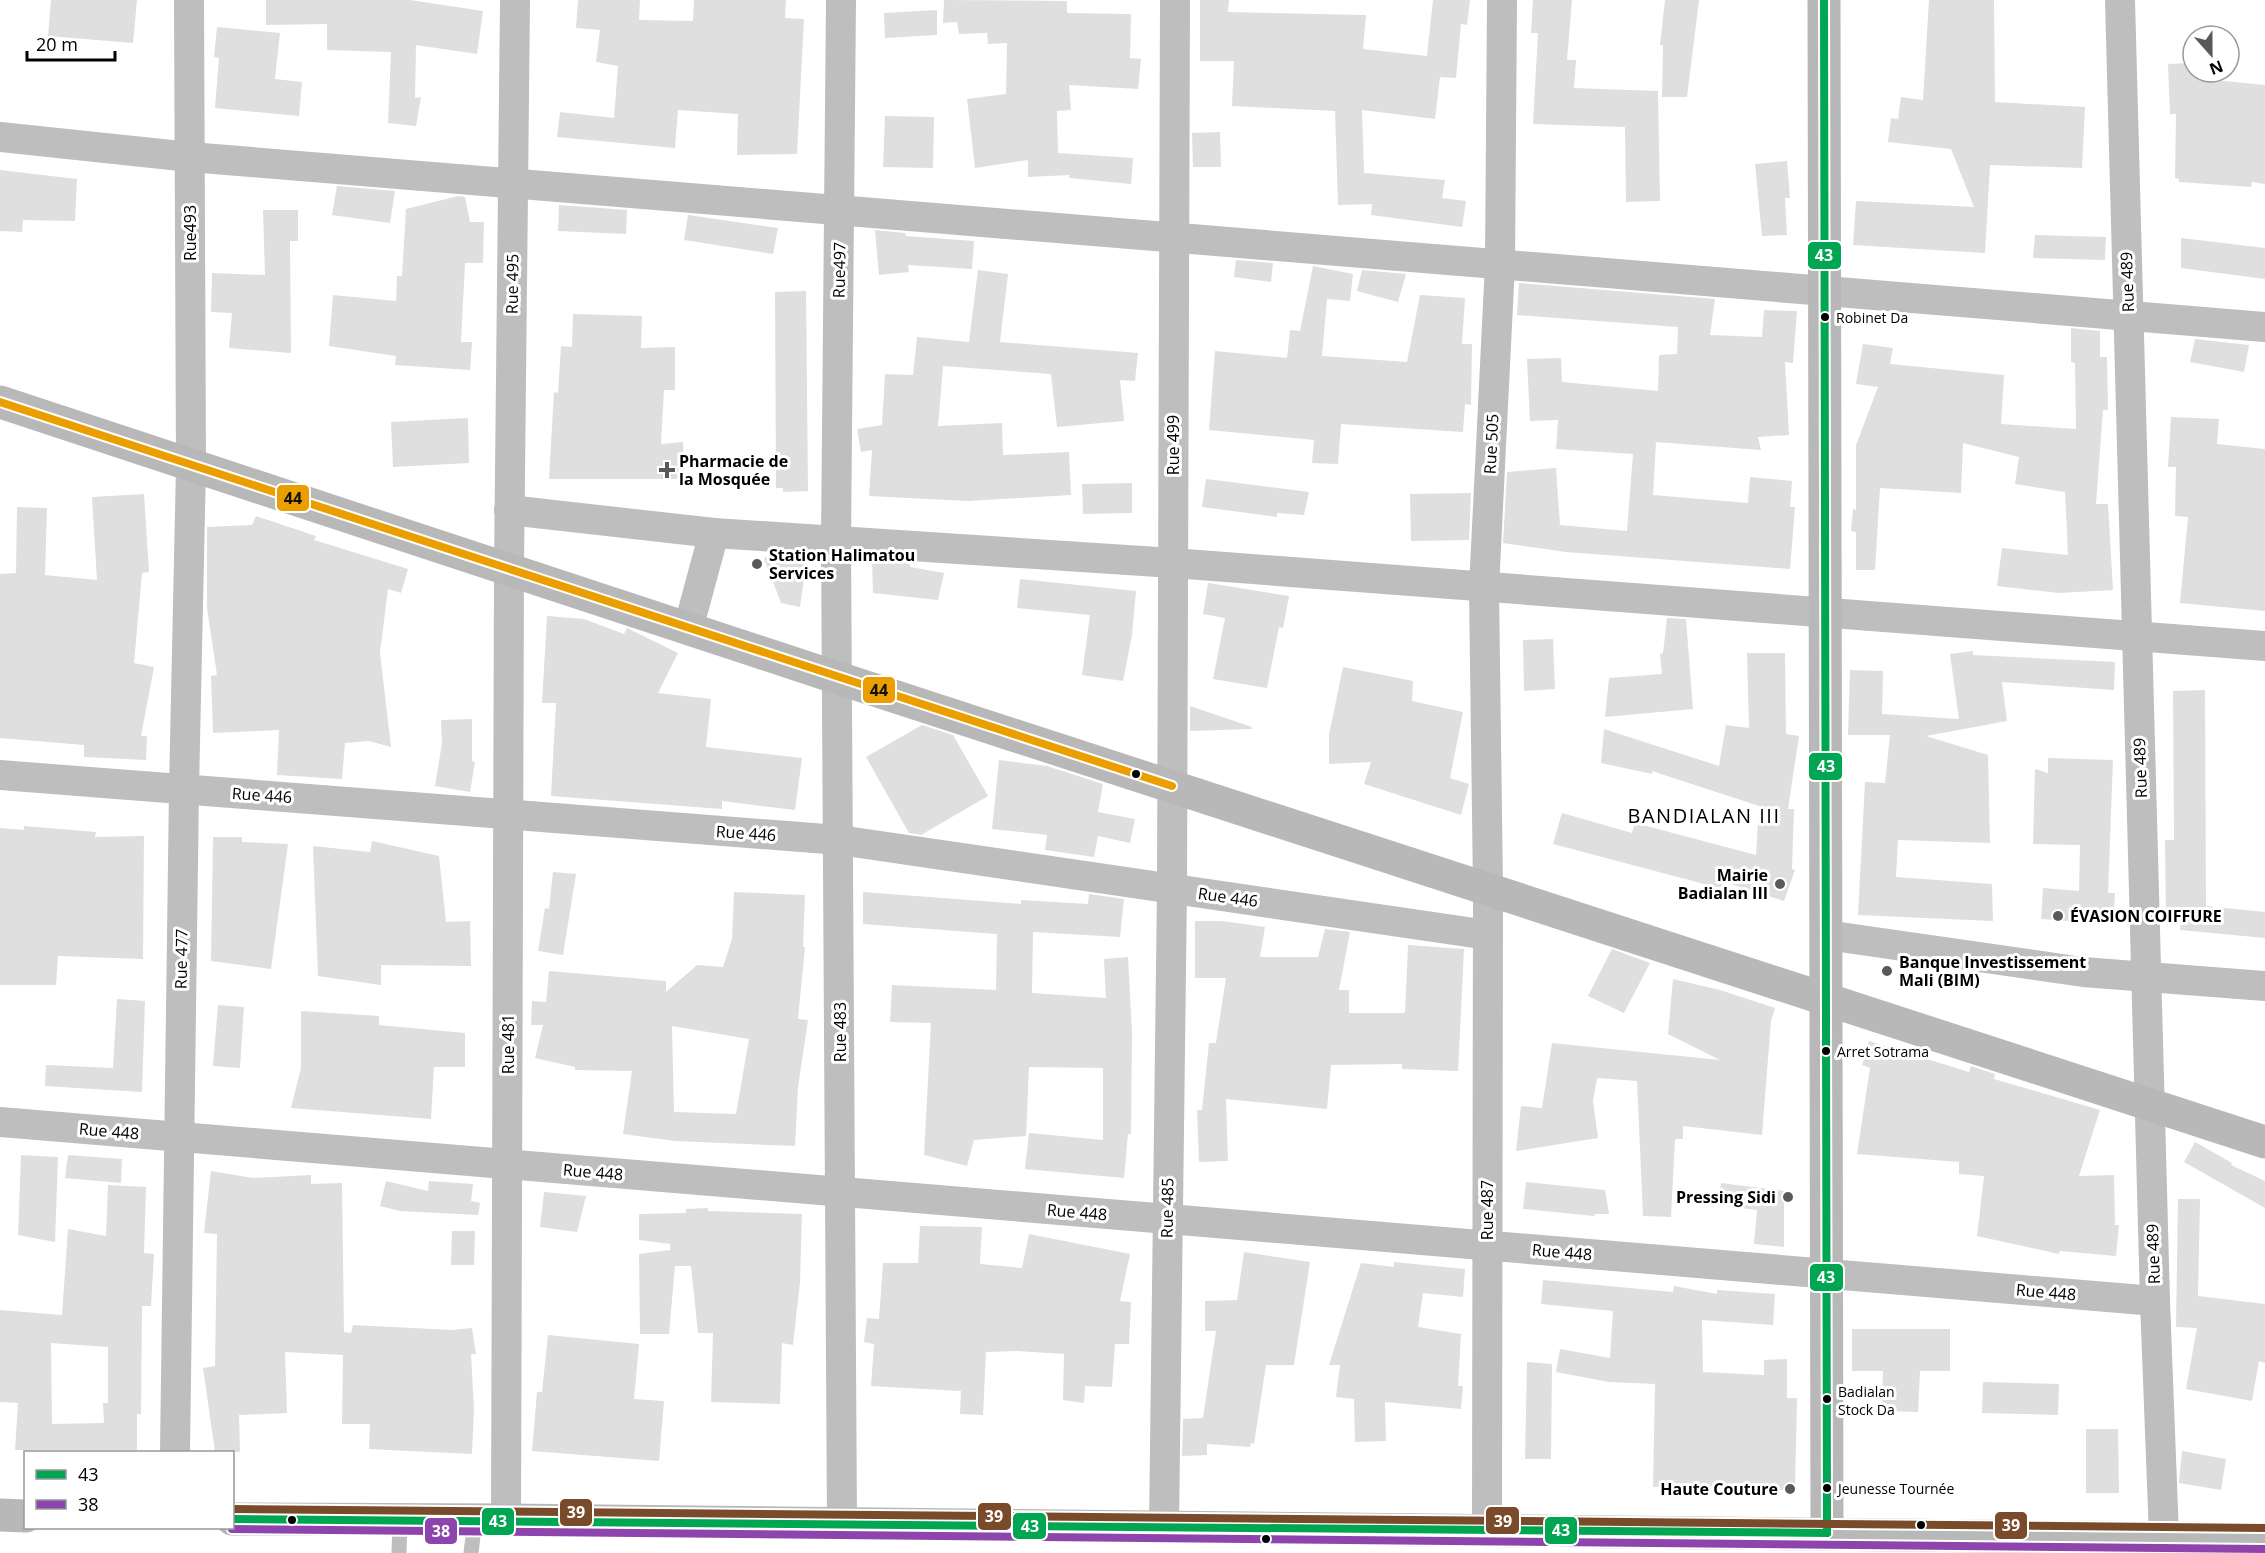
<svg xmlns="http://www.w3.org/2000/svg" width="2265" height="1553" font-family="'Open Sans',sans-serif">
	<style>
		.building { fill: #dfdfdf; fill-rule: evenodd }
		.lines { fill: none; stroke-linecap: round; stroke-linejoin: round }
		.lane { stroke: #bebebe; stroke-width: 15 }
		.street { stroke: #bebebe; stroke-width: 30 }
		.secondary { stroke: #b8b8b8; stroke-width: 33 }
		.bus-1-casing { stroke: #fff; stroke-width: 12 }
		.bus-2-casing { stroke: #fff; stroke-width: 12 }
		.bus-3-casing { stroke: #fff; stroke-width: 12 }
		.bus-4-casing { stroke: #fff; stroke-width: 12 }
		.bus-1 { stroke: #00a651; stroke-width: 8 }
		.bus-2 { stroke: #8e44ad; stroke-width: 8 }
		.bus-3 { stroke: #7a4b2a; stroke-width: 8 }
		.bus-4 { stroke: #eb9e00; stroke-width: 8 }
		.bus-dot { fill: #000; stroke: #fff; stroke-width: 2 }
		.poi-dot { fill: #595959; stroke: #fff; stroke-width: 2 }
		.labels { text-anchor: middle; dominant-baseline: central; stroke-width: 6; stroke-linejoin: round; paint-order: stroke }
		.bus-label { font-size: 14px; fill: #000; stroke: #fff; text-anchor: start }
		.street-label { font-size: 16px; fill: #000; stroke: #fff }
		.poi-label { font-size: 16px; font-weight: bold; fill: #000; stroke: #fff; text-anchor: start }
		.quarter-label { font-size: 20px; letter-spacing: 1.5px; fill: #000; stroke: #fff }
		.line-badge { stroke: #fff; stroke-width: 2 }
		.badge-label { font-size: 16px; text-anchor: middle; font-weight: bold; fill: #fff }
		.pale-badge-label { font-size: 16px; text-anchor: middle; font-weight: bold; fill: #111 }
	</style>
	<rect width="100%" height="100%" fill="#fff"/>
	<g class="building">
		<path d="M51,0H137L133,43L48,36Z"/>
		<path d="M266,0H410L483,11L477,54L416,45L415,98L421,97L416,126L388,123L391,52L327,50V24L266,25Z"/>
		<path d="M578,0H640L639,20L693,21L694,0H786L785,18L804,19L797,154L737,155L738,114L678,110L675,148L557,137L560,112L614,118L618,66L596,62L600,30L576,28Z"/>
		<path d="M944,0L1067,1V13L1131,14L1130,58L1141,59L1138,89L1069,85L1071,110L1057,111L1058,153L1133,158L1131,184L1069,178L1070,175L1028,177V160L975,168L967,99L1006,94L1007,43L988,44L987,33L959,34L957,22L943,23Z"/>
		<path d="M1200,0H1229L1228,12L1366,15L1363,49L1427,56L1433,0H1470L1467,25L1461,24L1456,78L1440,77L1435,119L1362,110L1364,173L1445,180L1442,198L1466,201L1462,227L1371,215L1372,204L1338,205L1335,111L1232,106L1234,61H1200Z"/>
		<path d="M1533,0H1572L1567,60H1576L1574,88L1658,91L1660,201L1626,202L1625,127L1533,124L1538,33H1531Z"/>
		<path d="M1665,0H1699L1687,97H1662L1663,45H1660Z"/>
		<path d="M1929,0H1994L1995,102L2085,107L2082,168L1990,165L1985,253L1853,245L1856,201L1974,207L1951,149L1888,142L1891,118L1898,119L1901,97L1923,100Z"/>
		<path d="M937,10V35L885,38L884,13Z"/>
		<path d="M217,27L280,33L275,79L302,82L299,116L215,108L219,58L214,57Z"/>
		<path d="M2193,63V72H2204L2205,79L2265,85V184L2252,182L2251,187L2179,182V179L2175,178L2176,114H2170L2168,64Z"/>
		<path d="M885,116L934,117L933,168L883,167Z"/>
		<path d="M1220,132L1221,167H1193L1192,133Z"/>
		<path d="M1787,161L1790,198H1785L1787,235L1762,236L1755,164Z"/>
		<path d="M0,170L77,179L75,221L23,220L22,232L0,231Z"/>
		<path d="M337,186L395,191L390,223L332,215Z"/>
		<path d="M458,196L465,197L470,222H484L483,263H465L461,342H472L470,370L395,365L396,356L329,346L333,295L396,301L397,276H402L406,209Z"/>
		<path d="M559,205L627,210L626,234L558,231Z"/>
		<path d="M263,210H298V241H290L291,353L229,348L232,313L211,312L212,273L265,275Z"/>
		<path d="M688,215L778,228L773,254L684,240Z"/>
		<path d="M875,230L905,233L906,236L974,241L972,269L908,265L909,272L879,275Z"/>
		<path d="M2035,235L2106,237L2105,260L2033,258Z"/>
		<path d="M2181,238L2265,248V279L2181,268Z"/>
		<path d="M1236,260L1273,263L1271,282L1234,277Z"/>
		<path d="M1313,266L1353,274L1350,301L1327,299L1322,356L1407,362L1420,295L1465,298L1462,344H1472L1471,405L1465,404L1463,432L1341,424L1338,464L1312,463L1314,440L1209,430L1215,351L1287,358L1290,330L1300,331Z"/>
		<path d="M978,270L1008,274L1000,342L1138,353L1135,381L1120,380L1124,421L1057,427L1051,374L943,366L938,426L1002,423L1003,455L1069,452L1071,495L968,501L869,496L872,450L861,452L857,429L882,425L885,374L913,375L917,337L969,342Z"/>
		<path d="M1362,270L1406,274L1398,302L1357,291Z"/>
		<path d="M1519,283L1715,299L1710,335L1762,337L1764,310L1797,311L1793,363L1785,362L1789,435L1758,437L1761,450L1656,442L1653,495L1748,503L1750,477L1792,481L1790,507H1795L1790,569L1566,552L1503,543L1507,472L1556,468L1560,525L1627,531L1633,454L1556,449L1558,420L1530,421L1527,359L1561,358L1562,382L1658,391L1659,355L1677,354L1678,327L1517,315Z"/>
		<path d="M806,291L808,491L783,492V488H776L775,292Z"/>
		<path d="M573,314L642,316L641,348L675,347V390H664L661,444L683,442L685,479H549L554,392L558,393L561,346L572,347Z"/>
		<path d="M2071,328L2100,331V357H2107L2108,410H2103L2096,504H2108L2113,590L2059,593L1997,586L2002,548L2068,555L2065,492L2015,484L2019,457L1963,443L1961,493L1880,488L1875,570H1856V532L1851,531L1853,509L1856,510V445L1878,387L1856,384L1863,344L1893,348L1890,364L2004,375L2001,424L2076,429L2075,363L2071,362Z"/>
		<path d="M2195,339L2249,345L2244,372L2190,362Z"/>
		<path d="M2171,417L2219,419L2217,444L2265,449V611L2180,603L2188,517L2175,516L2176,467H2168Z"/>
		<path d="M468,418L469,463L393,467L391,422Z"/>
		<path d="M1206,479L1309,492L1304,515L1277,513V517L1202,507Z"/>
		<path d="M1132,483V513L1083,514L1082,484Z"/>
		<path d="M1471,493L1469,540L1411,541L1410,494Z"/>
		<path d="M144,494L149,572L142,573L134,663L154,667L141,736H147L146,760L84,757V745L0,738V574L16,573L17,507L47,508L45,575L97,580L92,497Z"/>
		<path d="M256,516L316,536L314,540L408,569L401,593L388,589L380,653L391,747L369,741L345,743L342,779L277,775L279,730L213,733L211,676L217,675L207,608V527L252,525Z"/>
		<path d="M776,554L807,559L800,607L781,603L764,558Z"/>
		<path d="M872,561L910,563V567L944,573L938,600L873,593Z"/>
		<path d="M1020,579L1136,591L1132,635L1123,681L1082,675L1090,615L1017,608Z"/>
		<path d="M1208,583L1289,596L1283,628L1279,627L1267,688L1213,679L1225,618L1203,614Z"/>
		<path d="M547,616L584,619L624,634L627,628L678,653L658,693L711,699L706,747L802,758L795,810L722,801V809L551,796L556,703H542Z"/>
		<path d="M1667,618L1686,619L1693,709L1605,717L1609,678L1662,674L1660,654L1663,653Z"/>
		<path d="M1553,639L1555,689L1524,691L1523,640Z"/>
		<path d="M1973,651V655L2115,662L2114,690L2002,682L2007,721L1926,736L1988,755L1990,843L1898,840L1896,877L1992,884L1993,921L1858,915L1865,782L1885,783L1890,735H1848L1850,670L1883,671L1882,714L1959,719L1950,654Z"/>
		<path d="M1747,653H1785L1786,734L1799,736L1788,809H1794L1792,869L1795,870L1784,901L1725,882L1723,889L1553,844L1562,813L1632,833L1635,823L1756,855L1759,806L1652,771V774L1601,763L1604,729L1719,766L1726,725L1749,728Z"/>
		<path d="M1343,667L1413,681L1412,701L1463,712L1450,778L1469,784L1461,815L1364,784L1371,762L1329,764V735Z"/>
		<path d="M2205,690L2206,906L2265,912V938L2180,930L2181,921H2166L2165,840H2174L2173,691Z"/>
		<path d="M1190,706L1252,727V729L1190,731Z"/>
		<path d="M472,719V761L475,762L470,792L435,786L442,743L441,720Z"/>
		<path d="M922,725L953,735L988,796L921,835L909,833L866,757Z"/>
		<path d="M2048,758L2113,760L2108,893H2115L2113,924L2041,919L2043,888L2079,891L2080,845L2033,844L2035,769L2048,773Z"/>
		<path d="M999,760L1047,766L1103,784L1098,812L1135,819L1130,843L1098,836L1094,857L1045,850L1047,835L992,829Z"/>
		<path d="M24,826L96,832L95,837L144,836L143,959L58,956L56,985H0V828L24,830Z"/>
		<path d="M213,837H242V842L288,844L271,969L211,961Z"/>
		<path d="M372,841L439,856L446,922L470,921L471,966L381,965V985L318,976L313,846L370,852Z"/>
		<path d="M553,872L576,874L563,955L538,951L545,908L549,909Z"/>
		<path d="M734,892L805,895L803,947H805L798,1019L808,1020L798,1087L795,1146L675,1141L623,1134L632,1071L575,1070V1067L535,1058L543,1025H531L532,1001L546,1002L549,971L666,981V992L697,965L723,967L732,939ZM672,1026L749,1039L736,1114L674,1112Z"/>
		<path d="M863,892L1021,904V900L1088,904L1089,894L1124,899L1120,937L1033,932L1032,993L1106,998L1104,959L1128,957L1132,1033L1131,1134H1128L1124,1178L1025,1169L1029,1133L1103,1140V1068L1029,1067L1026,1136L974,1140L967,1166L924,1155L931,1023L890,1022L892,985L996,990L997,934L863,924Z"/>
		<path d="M1195,921H1222L1265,927L1260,957H1318L1325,929L1350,932L1339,990H1349V1013H1405L1408,945L1464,949L1458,1071L1402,1069V1064L1331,1065L1327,1109L1226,1099L1228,1161L1199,1162L1197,1110H1202L1209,1043H1216L1226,978H1195Z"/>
		<path d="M1612,949L1650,963L1624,1013L1588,996Z"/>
		<path d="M1673,979L1720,990L1775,1008L1771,1021L1762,1135L1683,1126V1139H1675L1671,1217L1643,1216L1637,1081L1597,1078L1593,1101L1598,1138L1516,1151L1521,1106L1542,1108L1552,1043L1720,1060L1668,1034Z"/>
		<path d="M117,999L145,1001L142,1092L45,1086L46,1065L113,1068Z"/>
		<path d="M218,1005L244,1007L240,1068L213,1066Z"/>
		<path d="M301,1011L379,1016V1025L465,1033V1067H434L431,1119L291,1108L301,1068Z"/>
		<path d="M1869,1041L1969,1072L1971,1066L1995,1074L1994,1079L2100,1110L2079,1176L2114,1175L2115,1225H2119L2116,1256L2060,1251L2059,1254L1977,1236L1984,1176L1959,1174V1162L1857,1154L1870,1068L1862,1065Z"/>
		<path d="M2195,1142L2232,1163L2231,1165L2265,1181V1208L2184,1162Z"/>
		<path d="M21,1155L58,1157L55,1242L18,1235Z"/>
		<path d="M68,1155L122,1159L121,1183L65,1178Z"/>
		<path d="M211,1171L253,1178L311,1175V1184L342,1183L344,1332L351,1333L353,1325L452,1330L472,1328L476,1354H471L474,1409L472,1454L369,1449L370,1424H342L343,1355L285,1352L287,1413L239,1415L240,1452H215L203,1368L215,1366L217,1234L204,1233Z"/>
		<path d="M386,1181L428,1191L429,1181L473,1184L471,1201L480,1203L478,1215L400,1211L380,1206Z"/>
		<path d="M1526,1182L1605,1190L1609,1214H1595L1594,1216L1523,1209Z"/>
		<path d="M1721,1183L1784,1191V1247L1754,1244L1757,1210L1718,1205Z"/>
		<path d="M108,1185L146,1187L144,1253L154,1254L151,1306H142L141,1414H137V1450H15L18,1403L0,1402V1310L62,1315L68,1229L106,1236ZM51,1343L108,1347V1403H103L104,1423L52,1424Z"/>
		<path d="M544,1192L586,1196L577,1232L540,1227Z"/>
		<path d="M2178,1199H2200L2198,1296L2265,1304V1363L2259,1361L2252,1401L2186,1389L2197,1328L2176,1327Z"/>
		<path d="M708,1208V1211L802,1214L800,1282L793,1345L782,1343L780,1404L711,1402L713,1333H698L691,1266H675L669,1334H640L639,1254L670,1250V1244L639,1240V1214L686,1213V1209Z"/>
		<path d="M920,1226L982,1227L980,1264L1022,1268L1029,1234L1130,1254L1120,1301L1131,1302L1129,1344H1115L1112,1387L1085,1386L1084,1403L1063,1400L1064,1354L1017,1351L986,1352L983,1415L960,1414L961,1391L871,1386L874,1344L864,1342L867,1318L879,1319L883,1263H918Z"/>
		<path d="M452,1231H475L474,1265H451Z"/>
		<path d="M1244,1252L1310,1262L1294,1365H1266L1254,1444L1251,1443L1250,1447L1207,1444V1455L1182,1456L1183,1419L1203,1418L1216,1331H1205V1301L1237,1300Z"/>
		<path d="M1394,1262L1465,1269L1463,1297L1423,1293L1418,1327L1461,1334L1458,1386H1463L1461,1409L1385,1402L1386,1441L1355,1442L1354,1399L1336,1397L1340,1365H1329L1361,1263L1394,1267Z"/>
		<path d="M1543,1280L1673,1292L1674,1286L1717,1294V1290L1775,1294L1773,1325L1702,1320L1703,1372L1764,1375V1360L1787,1359V1398H1797L1795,1490L1653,1487L1655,1384L1609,1382L1556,1372L1560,1349L1610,1358L1613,1311L1541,1304Z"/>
		<path d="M1852,1329H1950V1371H1920L1918,1412L1882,1411L1883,1371H1852Z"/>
		<path d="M548,1335L639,1344L634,1399L664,1401L659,1461L532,1451L537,1392H542Z"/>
		<path d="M1527,1362L1552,1364L1551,1459H1525Z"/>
		<path d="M1983,1382L2059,1384L2058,1415L1982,1413Z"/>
		<path d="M2086,1429H2118L2119,1493H2086Z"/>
		<path d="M2182,1451L2226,1459L2221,1490L2179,1483Z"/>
	</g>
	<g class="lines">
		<g class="lane">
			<path d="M399,1553L400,1520"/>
			<path d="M471,1553L475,1520"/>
		</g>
		<g class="street">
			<path d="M841,0L836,541L842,1524"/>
			<path d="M2120,0L2155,1301L2164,1536"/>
			<path d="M0,137L190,157L2265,327"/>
			<path d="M509,510L714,533L1173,563L2265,646"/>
			<path d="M688,629L714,533"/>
			<path d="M0,775L839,840L1488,935"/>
			<path d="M1826,935L2083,972L2265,986"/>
			<path d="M0,1122L2155,1301"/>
			<path d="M175,1452L184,789L191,466L189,0"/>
			<path d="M506,1520L509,569L515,0"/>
			<path d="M1164,1528L1172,889L1175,0"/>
			<path d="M1487,1530L1488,889L1484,588L1500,264L1502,0"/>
		</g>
		<g class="secondary">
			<path d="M1824,0L1827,1533"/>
			<path d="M0,402L838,678L2265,1142"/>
			<path d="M0,1515L26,1516"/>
			<path d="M232,1519L506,1520L2265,1539"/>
		</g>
		<g class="bus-1-casing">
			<g id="bus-1">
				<path d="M1824,0L1827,1533"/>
				<path d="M232,1519L1827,1533"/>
			</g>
		</g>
		<g class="bus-2-casing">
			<path id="bus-2" d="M232,1529L2265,1549"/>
		</g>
		<g class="bus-3-casing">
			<path id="bus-3" d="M232,1509L2265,1528"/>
		</g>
		<g class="bus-4-casing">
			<path id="bus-4" d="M0,402L1172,786"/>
		</g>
		<use href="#bus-1" class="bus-1"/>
		<use href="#bus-2" class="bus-2"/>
		<use href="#bus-3" class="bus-3"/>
		<use href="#bus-4" class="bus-4"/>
	</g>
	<g class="bus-dot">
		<circle cx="1825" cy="317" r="5"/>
		<circle cx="1136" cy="774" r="5"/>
		<circle cx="1826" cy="1051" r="5"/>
		<circle cx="1827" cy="1399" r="5"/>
		<circle cx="1827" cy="1488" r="5"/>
		<circle cx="292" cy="1520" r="5"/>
		<circle cx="1921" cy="1525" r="5"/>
		<circle cx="1266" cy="1539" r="5"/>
	</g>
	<g class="poi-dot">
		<path d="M664 461h6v6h6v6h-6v6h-6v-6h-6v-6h6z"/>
		<circle cx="757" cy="564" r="6"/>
		<circle cx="1780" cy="884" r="6"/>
		<circle cx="2058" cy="916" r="6"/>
		<circle cx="1887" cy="971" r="6"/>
		<circle cx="1788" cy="1197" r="6"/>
		<circle cx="1790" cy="1489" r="6"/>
	</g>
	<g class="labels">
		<g class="bus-label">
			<text x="1836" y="317">Robinet Da</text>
			<text x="1837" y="1051">Arret Sotrama</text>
			<text x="1838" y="1391">Badialan<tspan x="1838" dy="18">Stock Da</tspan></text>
			<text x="1838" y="1488">Jeunesse Tournée</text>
		</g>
		<g class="street-label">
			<text transform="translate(190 233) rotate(-90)">Rue493</text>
			<text transform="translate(839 270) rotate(-89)">Rue497</text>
			<text transform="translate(2127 282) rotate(-92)">Rue 489</text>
			<text transform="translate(512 284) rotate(-89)">Rue 495</text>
			<text transform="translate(1491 444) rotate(-87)">Rue 505</text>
			<text transform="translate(1173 445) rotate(-90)">Rue 499</text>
			<text transform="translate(2140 768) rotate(-92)">Rue 489</text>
			<text transform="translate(262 795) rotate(4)">Rue 446</text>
			<text transform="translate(746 833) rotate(4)">Rue 446</text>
			<text transform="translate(1228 897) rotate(8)">Rue 446</text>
			<text transform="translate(181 959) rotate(-89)">Rue 477</text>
			<text transform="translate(840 1032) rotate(-90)">Rue 483</text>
			<text transform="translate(508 1044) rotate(-90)">Rue 481</text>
			<text transform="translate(109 1131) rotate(5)">Rue 448</text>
			<text transform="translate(593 1172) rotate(5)">Rue 448</text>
			<text transform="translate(1167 1208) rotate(-89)">Rue 485</text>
			<text transform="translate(1487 1210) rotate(-90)">Rue 487</text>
			<text transform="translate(1077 1212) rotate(5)">Rue 448</text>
			<text transform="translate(1562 1252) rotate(5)">Rue 448</text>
			<text transform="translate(2153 1254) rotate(-92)">Rue 489</text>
			<text transform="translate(2046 1292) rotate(5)">Rue 448</text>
		</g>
		<g class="poi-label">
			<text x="679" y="461">Pharmacie de<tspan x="679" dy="18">la Mosquée</tspan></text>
			<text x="769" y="555">Station Halimatou<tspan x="769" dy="18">Services</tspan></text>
			<text x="1768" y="875" text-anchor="end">Mairie<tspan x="1768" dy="18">Badialan III</tspan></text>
			<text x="2070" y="916">ÉVASION COIFFURE</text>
			<text x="1899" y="962">Banque Investissement<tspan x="1899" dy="18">Mali (BIM)</tspan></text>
			<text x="1776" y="1197" text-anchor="end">Pressing Sidi</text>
			<text x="1778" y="1489" text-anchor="end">Haute Couture</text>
		</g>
		<g class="quarter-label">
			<text x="1704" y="815">BANDIALAN III</text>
		</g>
	</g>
	<g class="line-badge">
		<rect x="1807" y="241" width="35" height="29" rx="6" fill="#00a651"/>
		<rect x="276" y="484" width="34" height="28" rx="6" fill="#eb9e00"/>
		<rect x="862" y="676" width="34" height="28" rx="6" fill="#eb9e00"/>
		<rect x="1808" y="752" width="35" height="29" rx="6" fill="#00a651"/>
		<rect x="1809" y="1263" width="35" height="29" rx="6" fill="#00a651"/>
		<rect x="559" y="1498" width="34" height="29" rx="6" fill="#7a4b2a"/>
		<rect x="977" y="1502" width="35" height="29" rx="6" fill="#7a4b2a"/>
		<rect x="1485" y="1506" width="35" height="29" rx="6" fill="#7a4b2a"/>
		<rect x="481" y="1507" width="34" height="29" rx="6" fill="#00a651"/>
		<rect x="1994" y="1511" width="34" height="29" rx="6" fill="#7a4b2a"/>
		<rect x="1012" y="1512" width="35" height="28" rx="6" fill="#00a651"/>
		<rect x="1544" y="1516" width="34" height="29" rx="6" fill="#00a651"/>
		<rect x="424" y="1517" width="34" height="28" rx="6" fill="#8e44ad"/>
	</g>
	<g class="badge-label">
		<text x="1824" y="261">43</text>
		<text x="1826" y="772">43</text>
		<text x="1826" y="1283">43</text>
		<text x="576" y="1518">39</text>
		<text x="994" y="1522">39</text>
		<text x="1503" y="1527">39</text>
		<text x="498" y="1527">43</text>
		<text x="2011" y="1531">39</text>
		<text x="1030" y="1532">43</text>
		<text x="1561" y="1536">43</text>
		<text x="441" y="1537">38</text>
	</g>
	<g class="pale-badge-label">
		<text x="293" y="504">44</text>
		<text x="879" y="696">44</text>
	</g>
	<rect x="24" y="1451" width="210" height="78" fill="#ffffff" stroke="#999999" stroke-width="1.5"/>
	<rect x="36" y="1470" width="30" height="9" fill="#00a651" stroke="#999999" stroke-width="1.5"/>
	<text x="78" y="1481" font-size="18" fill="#000000">43</text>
	<rect x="36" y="1500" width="30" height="9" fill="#8e44ad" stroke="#999999" stroke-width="1.5"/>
	<text x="78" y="1511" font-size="18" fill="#000000">38</text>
	<g transform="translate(2211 54) rotate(159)"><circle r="28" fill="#ffffff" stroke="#999999" stroke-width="1.5"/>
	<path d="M0-4.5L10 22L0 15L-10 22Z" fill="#595959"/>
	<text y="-9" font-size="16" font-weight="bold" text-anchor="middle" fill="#000000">N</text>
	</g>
	<path d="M27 51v9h88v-9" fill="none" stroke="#000000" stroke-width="3"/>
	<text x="36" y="51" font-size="18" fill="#000000" stroke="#ffffff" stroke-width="4.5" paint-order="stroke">20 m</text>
</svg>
